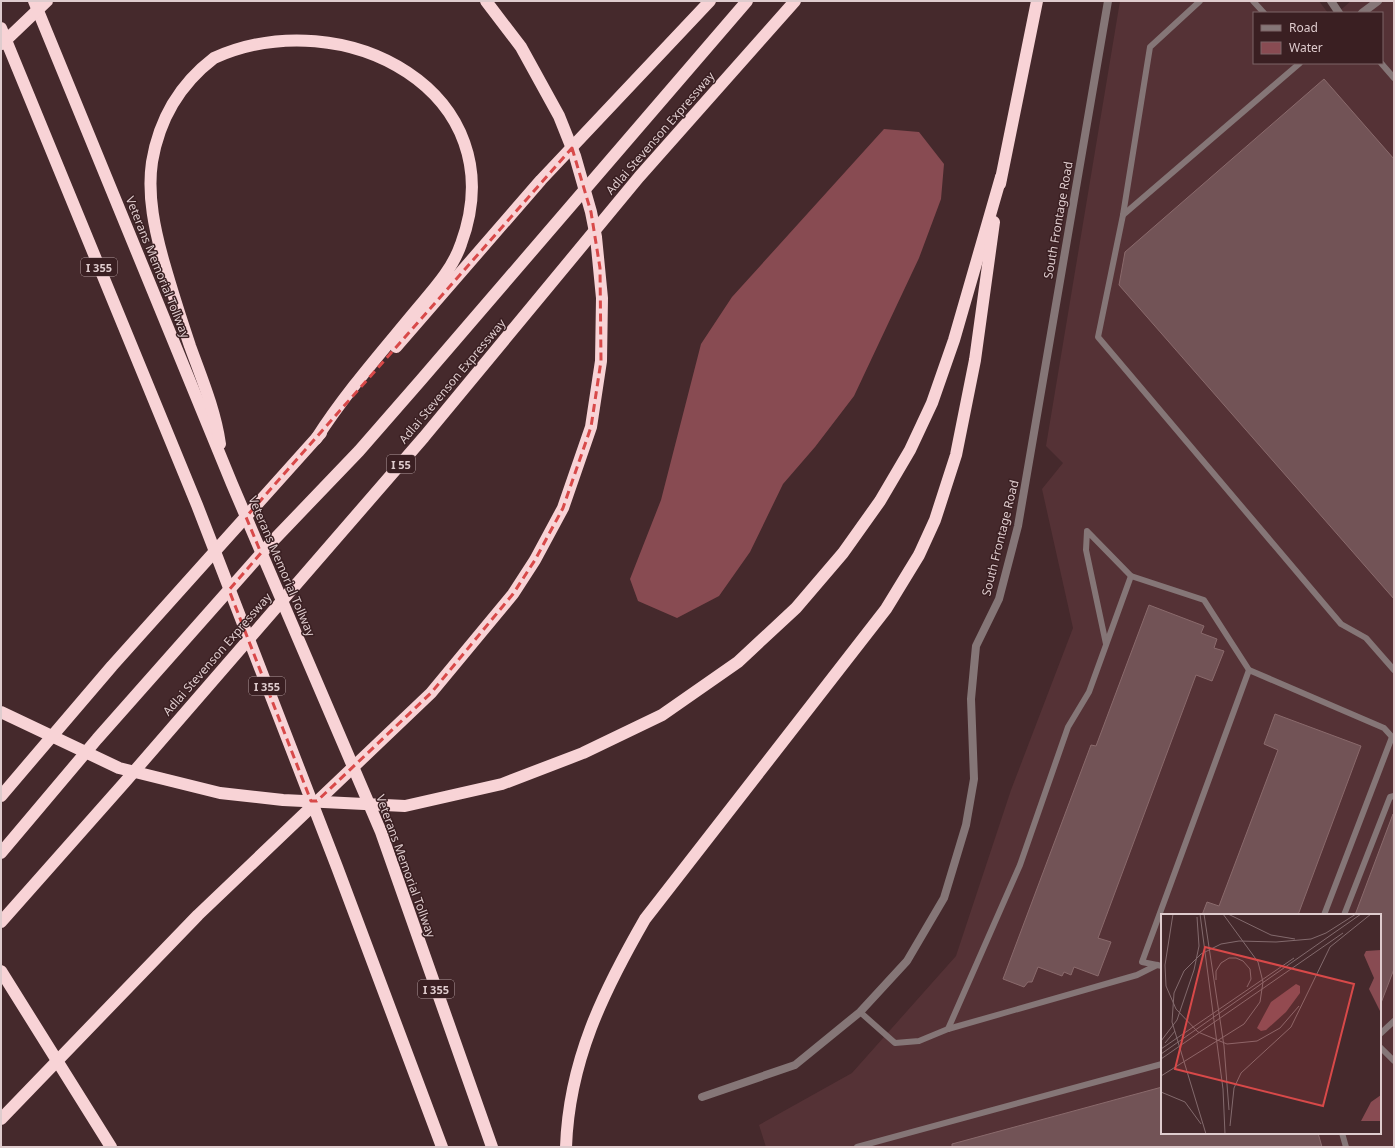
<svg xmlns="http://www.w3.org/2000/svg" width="1395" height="1148" font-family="'Noto Sans',sans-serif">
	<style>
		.built { fill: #553236; fill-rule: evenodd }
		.water { fill: #884b52 }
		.building { fill: #725356; stroke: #8a6a6c }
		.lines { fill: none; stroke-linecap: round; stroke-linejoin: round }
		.service { stroke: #857677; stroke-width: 6 }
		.minor { stroke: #857677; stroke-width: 8 }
		.motorway { stroke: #f8d3d6; stroke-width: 12 }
		.marked { fill: none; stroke: #d84949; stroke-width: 3; stroke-dasharray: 8 5; stroke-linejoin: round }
		.labels { text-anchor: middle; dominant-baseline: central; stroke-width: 3; stroke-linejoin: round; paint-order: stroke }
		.shield { fill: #3a1f22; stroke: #ae989a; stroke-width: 1 }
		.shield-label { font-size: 11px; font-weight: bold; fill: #dfccce }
		.street-label { font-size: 12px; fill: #dfccce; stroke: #3a1f22 }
		.inset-road { fill: none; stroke: #836a6d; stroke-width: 1 }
		.view { fill: #d84949; fill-opacity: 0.15; stroke: #d84949; stroke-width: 2 }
		.inset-edge { fill: none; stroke: #dfccce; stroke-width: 2 }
	</style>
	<rect width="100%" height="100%" fill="#45292c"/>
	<path class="built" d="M1120,1H1319L1328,13H1254V63H1382V13H1337L1351,1H1394V1147H766L759,1125L852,1073L956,956L1011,790L1073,628L1042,489L1063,463L1046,446ZM1162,915H1380V1133H1162Z"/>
	<path class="water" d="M884,129L919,132L944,164L941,199L919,258L854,396L815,447L783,484L750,552L719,596L677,618L638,601L630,579L661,500L701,344L732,297Z"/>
	<g class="building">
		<path d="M1324,79L1394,159V599L1119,285L1125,252Z"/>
		<path d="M1149,605L1204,626L1201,633L1217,639L1214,648L1224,651L1212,681L1196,675L1098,938L1111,942L1098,976L1074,967L1071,975L1064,972L1062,976L1038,967L1032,982H1028L1024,987L1003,979L1091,745L1096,746Z"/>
		<path d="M1275,714L1361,746L1298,915H1202L1207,902L1219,906L1278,750L1264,744Z"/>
		<path d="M1393,814L1394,969L1381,1003L1380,915H1355Z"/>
		<path d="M1162,1087V1133H1318L1322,1147H952V1144Z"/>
	</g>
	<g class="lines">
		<g class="service">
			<path d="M1253,1L1264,13"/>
			<path d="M1300,63L1123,215L1098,337L1341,624L1366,638L1394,670"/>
			<path d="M1381,63L1394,78"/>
			<path d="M1123,215L1150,47L1200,1"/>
			<path d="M1106,644L1086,550L1087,531L1131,576"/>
			<path d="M1324,915L1392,737"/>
			<path d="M1344,915L1390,797L1394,796"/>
			<path d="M1162,966L1142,962L1249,670L1384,728L1394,739"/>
			<path d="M860,1012L895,1043L919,1041L948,1029L1137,975L1157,965"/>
			<path d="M948,1029L1020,865L1068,727L1089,692L1131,576L1204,600L1249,670"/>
			<path d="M1380,1034L1394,1021"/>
			<path d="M1380,1047L1394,1061"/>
			<path d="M1342,1133L1346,1147"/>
			<path d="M857,1147L1162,1064"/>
		</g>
		<g class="minor">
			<path d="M1331,1L1339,13"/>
			<path d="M1362,13L1378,1"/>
			<path d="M702,1097L795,1065L860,1012L907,961L944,898L966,825L974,779L971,699L976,646L999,599L1018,526L1108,1"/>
		</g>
		<g class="motorway">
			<path d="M34,1L232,484L381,832L492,1147"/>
			<path d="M1,28L197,505L337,867L442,1147"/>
			<path d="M2,44L47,1"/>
			<path d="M1000,184L1037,1"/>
			<path d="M396,347L541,180L710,1"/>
			<path d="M220,444C215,410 202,379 190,346C181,319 172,291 164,263C155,231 147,196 152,162C159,120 180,84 214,58C344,0 517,92 461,244C452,271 430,293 412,315C379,355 344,395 316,439"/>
			<path d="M1,712L119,768L220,793L283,800L405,806L502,784L583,753L662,715L738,662L796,608L843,553L880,501L910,450L932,403L954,340L1001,177"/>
			<path d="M1,796L112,666L321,433"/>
			<path d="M1,853L97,739L267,547L359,451L421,380L747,1"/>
			<path d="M1,922L125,782L424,437L639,177L795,1"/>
			<path d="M1,971L111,1147"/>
			<path d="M1,1119L198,915L431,693L513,594L535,560L563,508L591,427L601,361L602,298L596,237L591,212L575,156L559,116L521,47L486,1"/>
			<path d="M566,1147C569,1061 603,992 645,919L886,609L919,555L935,520L956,455L975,360L994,222"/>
		</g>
	</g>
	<path class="marked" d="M572,148L591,212L600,268L601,361L591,427L563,508L535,560L513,594L431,693L317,801H311L229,590L261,553L246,517Z"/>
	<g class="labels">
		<g class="shield">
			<rect x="81" y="258" width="36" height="18" rx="3"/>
			<rect x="387" y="455" width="28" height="18" rx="3"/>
			<rect x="249" y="677" width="36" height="18" rx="3"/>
			<rect x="418" y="980" width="36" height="18" rx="3"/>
		</g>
		<g class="shield-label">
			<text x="99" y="267">I 355</text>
			<text x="401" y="464">I 55</text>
			<text x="267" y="686">I 355</text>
			<text x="436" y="989">I 355</text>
		</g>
		<g class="street-label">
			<text transform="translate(660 133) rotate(-49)">Adlai Stevenson Expressway</text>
			<text transform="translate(1058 220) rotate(-80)">South Frontage Road</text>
			<text transform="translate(158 267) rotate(68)">Veterans Memorial Tollway</text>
			<text transform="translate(452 381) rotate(-50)">Adlai Stevenson Expressway</text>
			<text transform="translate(1000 538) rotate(-76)">South Frontage Road</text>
			<text transform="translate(282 566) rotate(67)">Veterans Memorial Tollway</text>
			<text transform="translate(217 654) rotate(-49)">Adlai Stevenson Expressway</text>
			<text transform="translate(406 866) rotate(70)">Veterans Memorial Tollway</text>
		</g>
	</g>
	<g transform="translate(1161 914)">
		<rect width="220" height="220" fill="#45292c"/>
		<path d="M220,36V99L208,75L213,64L203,41L205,37ZM135,70L139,72V79L125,98L105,116L100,117L96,114L110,88ZM220,181V207H200L210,188Z" fill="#884b52"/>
		<path class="inset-road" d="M12,0L4,51L5,72L15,95L37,118L66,130L96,127L119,114L138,92M39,0L62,175L64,220M43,0L63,132L68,196M67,0L110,21L134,25M55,66V57L60,49L68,44H75L82,47L89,55L90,65L86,73M0,127L16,106L33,56L38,32L36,3M4,129L14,117M0,135L133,44M0,140L200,0M0,145L182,19M0,162L83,110L99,88L102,68L97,48L62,0M0,178L24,188L40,210M69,212L73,174L80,159L130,113L169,33L210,0M45,220L11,108L13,79L23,57L40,40L60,30L78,27L115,28L150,25L165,19L195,0"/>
		<path class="view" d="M44,33L193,70L162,192L14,155Z"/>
		<rect width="220" height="220" class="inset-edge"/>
	</g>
	<rect width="1395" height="1148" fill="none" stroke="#dfccce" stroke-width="4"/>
	<rect x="1253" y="12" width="130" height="52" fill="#3a1f22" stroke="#7c6467"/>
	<rect x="1261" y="25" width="20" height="6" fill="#857677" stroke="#7c6467"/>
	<text x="1289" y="32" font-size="12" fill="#dfccce">Road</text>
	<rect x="1261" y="42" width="20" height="12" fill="#884b52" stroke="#7c6467"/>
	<text x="1289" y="52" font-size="12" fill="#dfccce">Water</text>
</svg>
